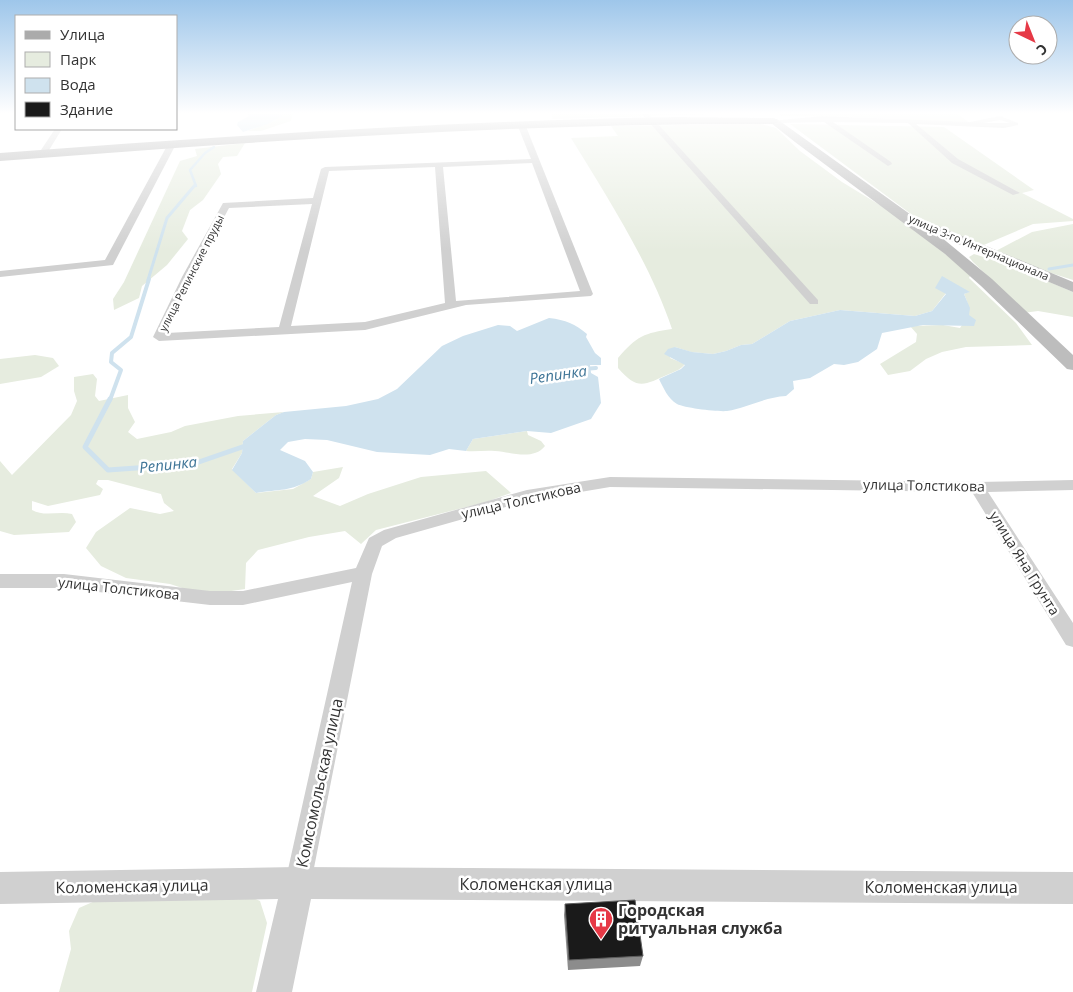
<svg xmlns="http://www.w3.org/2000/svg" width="1073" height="992" font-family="'Open Sans',sans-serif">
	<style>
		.green { fill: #e6ecdf }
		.water { fill: #cfe2ee }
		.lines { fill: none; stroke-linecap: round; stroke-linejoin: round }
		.stream-far3 { stroke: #cfe2ee; stroke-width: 2.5 }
		.stream-far2 { stroke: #cfe2ee; stroke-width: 3 }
		.stream-far1 { stroke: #cfe2ee; stroke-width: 4 }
		.stream { stroke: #cfe2ee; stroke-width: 5 }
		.minor { fill: #d0d0d0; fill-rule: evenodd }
		.tertiary { fill: #d0d0d0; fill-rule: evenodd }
		.secondary { fill: #bdbdbd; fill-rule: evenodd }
		.primary { fill: #ababab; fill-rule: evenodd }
		.wall { fill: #8c8c8c }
		.building { fill: #1a1a1a; stroke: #5f5f5f }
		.labels { text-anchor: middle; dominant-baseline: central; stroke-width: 5; stroke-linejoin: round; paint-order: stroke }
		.far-street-label { font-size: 11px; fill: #333; stroke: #fff }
		.street-label { font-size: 14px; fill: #333; stroke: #fff }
		.water-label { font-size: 15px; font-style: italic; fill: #3f7597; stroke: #fff }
		.near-street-label { font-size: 16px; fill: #333; stroke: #fff }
		.near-poi-label { font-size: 16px; font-weight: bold; fill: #333; stroke: #fff; text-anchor: start }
	</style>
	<rect width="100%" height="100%" fill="#fff"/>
	<g class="green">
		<path d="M275,112H293L291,121L261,131H248L276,120L279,113Z"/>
		<path d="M550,112H746L748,113L553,119Z"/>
		<path d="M776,112H956L969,123L841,116H781Z"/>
		<path d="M761,124L776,128L800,151L842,182L888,210L971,274L969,278L1016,323L1032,345L966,347L942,352L926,359L910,371L888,375L880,364L916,342L917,334L910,326L943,325L960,328C969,315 971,309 964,294L969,292L959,287L946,293L932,311L915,316L840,310L790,321L752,344L741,345L726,351L713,354L691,352L675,347L670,358L685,364C680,370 676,371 669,374C644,385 638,391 618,368V358C637,336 644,333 672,329C650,263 607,197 571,138L618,136L611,126Z"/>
		<path d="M790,124L944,127L1034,190L1022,193L1073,219V221L1033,224L979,247L915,217Z"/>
		<path d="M245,143L237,156L223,157L218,164L221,174L203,200L190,210L182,231L188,239L167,265L142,286L139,298L114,310L113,299L124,282L180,161L197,156L195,149Z"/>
		<path d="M1073,224V280L1029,266L994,252L1032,232Z"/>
		<path d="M974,254L1012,266L1073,292V317L1038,311L1023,313L1015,302L973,262L969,257Z"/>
		<path d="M35,355L53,358L59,366L41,377L0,384V359Z"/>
		<path d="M93,374L97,379L95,396L99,401L128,395V408L135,422L128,432L137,439L171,432L185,426L238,416L284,412L276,415L243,441L242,453L232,469L256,493L293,489L311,479L313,472L343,467L339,478L313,496L340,506L368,494L421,477L486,471L511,493L486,502L376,530L361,544L345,531L309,537L258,550L246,563L245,589L204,595L170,584L126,578L101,566L86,548L96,532L130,508L160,514L174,511L164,503L161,494L108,480H98L96,484L103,489L100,495L48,506L32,501V510C44,517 58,511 72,514L76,522L69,532L14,535L0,531V461L12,475L71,415L77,401L74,391V377Z"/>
		<path d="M527,431L528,435L541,441L545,446C533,461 511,452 495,451C485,450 476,452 466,451L473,439Z"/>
		<path d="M243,893L260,901L267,923L252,992H59L71,949L69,931L79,908L104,897Z"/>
	</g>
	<g class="water">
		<path d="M244,112H275L282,116L268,124L243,132L237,125L238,122L249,116Z"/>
		<path d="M942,276L970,292L964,294L970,308L969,315L976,320L974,326L923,325L882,333L877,349L858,362L844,365L834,364L810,378L793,381L794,389L786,396C765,397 747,408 727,411C718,412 685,408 677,404C668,399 663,387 659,379L681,369L685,365L664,354L668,349L675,347L692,352L713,354L726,351L741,345L752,344L790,321L840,310L915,316L932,311L946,294L935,288Z"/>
		<path d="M549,318C566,320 575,324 587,334L586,337L595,353L601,358V365H590L591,373L598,377L601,403L591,419L551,433L527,431L473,439L466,451L449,449L430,455L377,452L327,440L305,439L288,442L280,450L305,461L313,472L311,479C291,492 279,489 256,493L232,470L242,453L243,441L276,415L284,412L346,406L378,399L397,389L442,346L463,336L498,325L510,326L517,331Z"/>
	</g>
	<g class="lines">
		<path class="stream-far3" d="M196,186L190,170L205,153L214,147"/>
		<g class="stream-far2">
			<path d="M1049,269L1073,265"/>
			<path d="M148,280L167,218L195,185"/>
		</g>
		<g class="stream-far1">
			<path d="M584,369L596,368"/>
			<path d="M110,400L121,370L111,362L112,353L131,337L149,279"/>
		</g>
		<path class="stream" d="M110,399L85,447L108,470L193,464L248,445"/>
		<g class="minor">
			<path d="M640,112H647L818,300V304H810Z"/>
			<path d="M823,116L970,122L1000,116L1018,123V125L1004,128L916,124L958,159L1020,193L1013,195L952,163L908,123L833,122L891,162L892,164L888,166L824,122L774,123L771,121ZM1000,120L1010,123H983Z"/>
			<path d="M521,122L525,124L593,294L591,296L466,305L365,330L159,341L153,337L182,277L223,203L313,198L321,169L325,167L531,159L517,124ZM532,163L580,291L456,301L443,167ZM435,167L445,303L365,322L291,326L329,171ZM312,204L279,327L167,333L192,277L229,208Z"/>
			<path d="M55,129H62L46,155H40L39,153Z"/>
			<path d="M172,142L176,144L113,265L0,277V271L105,260L168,144Z"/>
			<path d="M610,477L977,482L1073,480V490L988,492L1073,623V647L1066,645L972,492L610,487L527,501L396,538L382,546L372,574L311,883L307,892L298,896L289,892L285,883L352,582L243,605H210L64,588H0V574H64L210,591H243L356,568L369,538L384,530L527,490Z"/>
		</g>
		<path class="tertiary" d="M298,867L1073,872V904L311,899L292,992H256L278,899L0,904V872Z"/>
		<path class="secondary" d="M771,119H777L928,227L938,226L1073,282V292L941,237L992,279L1073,355V370L1067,369L981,286L945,254L795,142L771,123Z"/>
		<path class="primary" d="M677,117L774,118L779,121L774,124C515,123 258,141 0,161V153C226,136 451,121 677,117Z"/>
	</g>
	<path class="wall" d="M565,904L643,956L640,966L568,970L564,915Z"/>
	<path class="building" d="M635,900L643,956L569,960L565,904Z"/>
	<linearGradient id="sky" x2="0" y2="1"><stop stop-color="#9ec6ea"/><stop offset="0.45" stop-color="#fff"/><stop offset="1" stop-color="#fff" stop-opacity="0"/></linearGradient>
	<rect width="1073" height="251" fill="url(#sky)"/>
	<defs>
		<g id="building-pin" transform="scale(1.25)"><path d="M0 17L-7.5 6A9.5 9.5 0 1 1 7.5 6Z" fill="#e63946" stroke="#fff"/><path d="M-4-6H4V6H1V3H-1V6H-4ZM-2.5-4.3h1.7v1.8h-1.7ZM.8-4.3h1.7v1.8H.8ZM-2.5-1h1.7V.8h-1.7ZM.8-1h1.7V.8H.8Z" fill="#fff"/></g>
	</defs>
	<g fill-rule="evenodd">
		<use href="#building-pin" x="601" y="919"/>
	</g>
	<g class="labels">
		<g class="far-street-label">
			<text transform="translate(979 247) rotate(23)">улица 3-го Интернационала</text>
			<text transform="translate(191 273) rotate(-63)">улица Репинские пруды</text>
		</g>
		<g class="street-label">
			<text transform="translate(924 485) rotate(1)">улица Толстикова</text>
			<text transform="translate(521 500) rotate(-13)">улица Толстикова</text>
			<text transform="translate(1025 563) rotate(58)">улица Яна Грунта</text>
			<text transform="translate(119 588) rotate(6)">улица Толстикова</text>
		</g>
		<g class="water-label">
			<text transform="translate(558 374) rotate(-8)">Репинка</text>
			<text transform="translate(168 464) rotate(-6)">Репинка</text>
		</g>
		<g class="near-street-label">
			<text transform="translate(319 783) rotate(-78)">Комсомольская улица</text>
			<text x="536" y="884">Коломенская улица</text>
			<text transform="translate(132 886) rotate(-1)">Коломенская улица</text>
			<text x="941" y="887">Коломенская улица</text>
		</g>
		<g class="near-poi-label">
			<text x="618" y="910">Городская<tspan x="618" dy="18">ритуальная служба</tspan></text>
		</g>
	</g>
	<rect x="15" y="15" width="162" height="115" fill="#ffffff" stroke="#adadad"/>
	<rect x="25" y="31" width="25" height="8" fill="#ababab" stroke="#adadad"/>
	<text x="60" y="40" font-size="15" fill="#333333">Улица</text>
	<rect x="25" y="52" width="25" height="15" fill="#e6ecdf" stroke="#adadad"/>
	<text x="60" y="65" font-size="15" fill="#333333">Парк</text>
	<rect x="25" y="78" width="25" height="15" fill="#cfe2ee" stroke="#adadad"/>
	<text x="60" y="90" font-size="15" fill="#333333">Вода</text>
	<rect x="25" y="102" width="25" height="15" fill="#1a1a1a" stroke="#adadad"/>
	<text x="60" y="115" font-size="15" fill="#333333">Здание</text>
	<g transform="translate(1033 40) rotate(137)"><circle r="24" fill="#ffffff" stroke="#adadad"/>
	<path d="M0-4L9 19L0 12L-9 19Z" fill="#e63946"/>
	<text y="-8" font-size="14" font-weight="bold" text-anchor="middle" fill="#333333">С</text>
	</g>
</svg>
